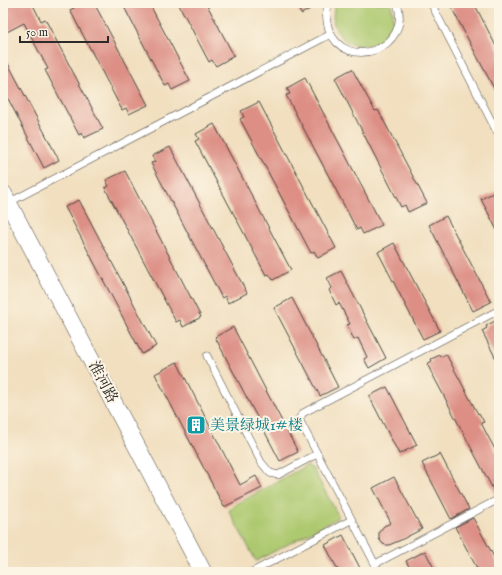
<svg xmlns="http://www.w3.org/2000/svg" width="502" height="575" font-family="'IM FELL English','Noto Serif SC',serif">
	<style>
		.green { fill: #adc96f; stroke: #6c7a4d }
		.building { fill: #dd8f85 }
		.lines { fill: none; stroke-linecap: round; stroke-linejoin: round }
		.service-casing { stroke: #494641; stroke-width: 8 }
		.tertiary-casing { stroke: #494641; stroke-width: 18 }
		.service { stroke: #fff; stroke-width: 7 }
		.tertiary { stroke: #fff; stroke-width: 17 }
		.labels { text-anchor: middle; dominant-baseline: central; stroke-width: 4; stroke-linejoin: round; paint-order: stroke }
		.street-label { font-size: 15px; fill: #2b2b2b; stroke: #fcf5e5 }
		.culture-label { font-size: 15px; fill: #0d838f; stroke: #fcf5e5; text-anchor: start }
	</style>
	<rect width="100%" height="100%" fill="#fcf5e5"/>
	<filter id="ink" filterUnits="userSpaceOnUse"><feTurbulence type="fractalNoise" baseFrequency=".025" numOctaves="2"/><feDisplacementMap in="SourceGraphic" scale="8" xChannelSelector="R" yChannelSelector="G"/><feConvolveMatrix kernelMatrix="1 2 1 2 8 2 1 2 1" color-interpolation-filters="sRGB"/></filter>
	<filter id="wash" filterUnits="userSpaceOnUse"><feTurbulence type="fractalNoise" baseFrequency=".012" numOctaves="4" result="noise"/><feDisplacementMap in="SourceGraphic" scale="16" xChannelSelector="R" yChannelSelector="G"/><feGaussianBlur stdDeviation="0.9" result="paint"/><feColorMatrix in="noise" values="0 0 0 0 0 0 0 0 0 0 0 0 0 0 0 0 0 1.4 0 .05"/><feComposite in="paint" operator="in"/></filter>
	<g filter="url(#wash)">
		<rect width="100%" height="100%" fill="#f1dfbf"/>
		<g class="green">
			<path d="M336,3H390C407,40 351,65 335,27C332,19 333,11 336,3Z"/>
			<path d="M307,465L313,469L338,515L336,519L256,561L229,511L233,506Z"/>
		</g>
		<g id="blocks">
			<g class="building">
				<path d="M3,3H32L41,21L45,19L103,129L84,138L82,133L79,135L45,70L48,69L24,23L3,34Z"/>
				<path d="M71,3H94L148,105L129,114L126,108L122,110L70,10L74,8Z"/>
				<path d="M122,3H149L190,81L172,90L169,84L165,86Z"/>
				<path d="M178,3H206L234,56L216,66L212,60L209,62Z"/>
				<path d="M295,3H321L301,14Z"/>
				<path d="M449,3H474L499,52V98Z"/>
				<path d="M3,54L59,160L44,168L3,89Z"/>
				<path d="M352,69L375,111L378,110L427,203L408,212L405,205L401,207L335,78Z"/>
				<path d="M305,78L382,225L363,234L360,228L357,230L286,95L290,94L287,88Z"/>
				<path d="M259,102L336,248L318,258L314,251L311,253L240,119L244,117L241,111Z"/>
				<path d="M214,124L291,270L273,280L269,274L266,275L195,141L199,139L196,134Z"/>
				<path d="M170,147L247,293L228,303L225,296L222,298L151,163L155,162L152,156Z"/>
				<path d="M125,171L201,317L183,327L180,320L176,322L105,188L109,186L106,180Z"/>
				<path d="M499,190V234L481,199Z"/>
				<path d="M79,200L156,346L142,354L65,207Z"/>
				<path d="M446,216L491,302L473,311L429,225Z"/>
				<path d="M394,243L440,331L423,339L378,252Z"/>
				<path d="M341,271L386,358L369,368L364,359L367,357L358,338L354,340L347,325L350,324L339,303L336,305L329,290L332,288L327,278Z"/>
				<path d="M292,298L338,387L320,396L274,308Z"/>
				<path d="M495,321L496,323L499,322V365L482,331L487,328L486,326Z"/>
				<path d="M233,327L298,452L280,461L215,337Z"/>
				<path d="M446,354L478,414L479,413L484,422L481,423L499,457V494L496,495L427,364L432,361L431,359L440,355L441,357Z"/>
				<path d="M177,362L240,485L256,476L262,488L224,507L155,374Z"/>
				<path d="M387,387L417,445L399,454L369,396Z"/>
				<path d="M440,454L469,509L451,519L422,463Z"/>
				<path d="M394,477L422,529L401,540L389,545H386L383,544L379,539V532L384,526L391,523L373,488Z"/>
				<path d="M473,518L499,566V572H479L455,527Z"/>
				<path d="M343,535L362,572H339L325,545Z"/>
				<path d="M425,551L436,572H412L406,561Z"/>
			</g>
		</g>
	</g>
	<g filter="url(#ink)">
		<use href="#blocks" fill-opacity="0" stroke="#494641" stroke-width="1"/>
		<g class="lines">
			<g class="service-casing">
				<g id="service">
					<path d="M329,3C325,12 326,21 329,30C346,73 413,49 397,3"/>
					<path d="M431,3L499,136"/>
					<path d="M8,203L331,34"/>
					<path d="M499,310L303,413L299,419L375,564L499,499"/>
					<path d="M207,356L261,462L270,473L278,475L317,454"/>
					<path d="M252,572L351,520"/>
				</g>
			</g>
			<g class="tertiary-casing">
				<path id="tertiary" d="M3,193L203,572"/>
			</g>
			<use href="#service" class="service"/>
			<use href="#tertiary" class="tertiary"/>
		</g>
	</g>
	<defs>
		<g id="building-square" transform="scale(1)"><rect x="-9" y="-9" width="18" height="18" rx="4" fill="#0f9aa8" stroke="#fcf5e5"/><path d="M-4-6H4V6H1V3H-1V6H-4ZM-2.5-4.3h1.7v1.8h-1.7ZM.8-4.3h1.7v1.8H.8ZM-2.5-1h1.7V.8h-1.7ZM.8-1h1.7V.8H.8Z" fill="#fff"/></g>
	</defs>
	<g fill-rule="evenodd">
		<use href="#building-square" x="196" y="425"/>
	</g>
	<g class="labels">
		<g class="street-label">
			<text transform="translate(103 382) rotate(62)">淮河路</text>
		</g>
		<g class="culture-label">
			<text x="210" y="425">美景绿城1#楼</text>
		</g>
	</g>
	<rect width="502" height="575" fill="none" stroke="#fcf5e5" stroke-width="16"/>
	<path d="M20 36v6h88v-6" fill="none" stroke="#2b2b2b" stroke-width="2"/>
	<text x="26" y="36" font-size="12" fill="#2b2b2b" stroke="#fcf5e5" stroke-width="3" paint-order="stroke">50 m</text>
</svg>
